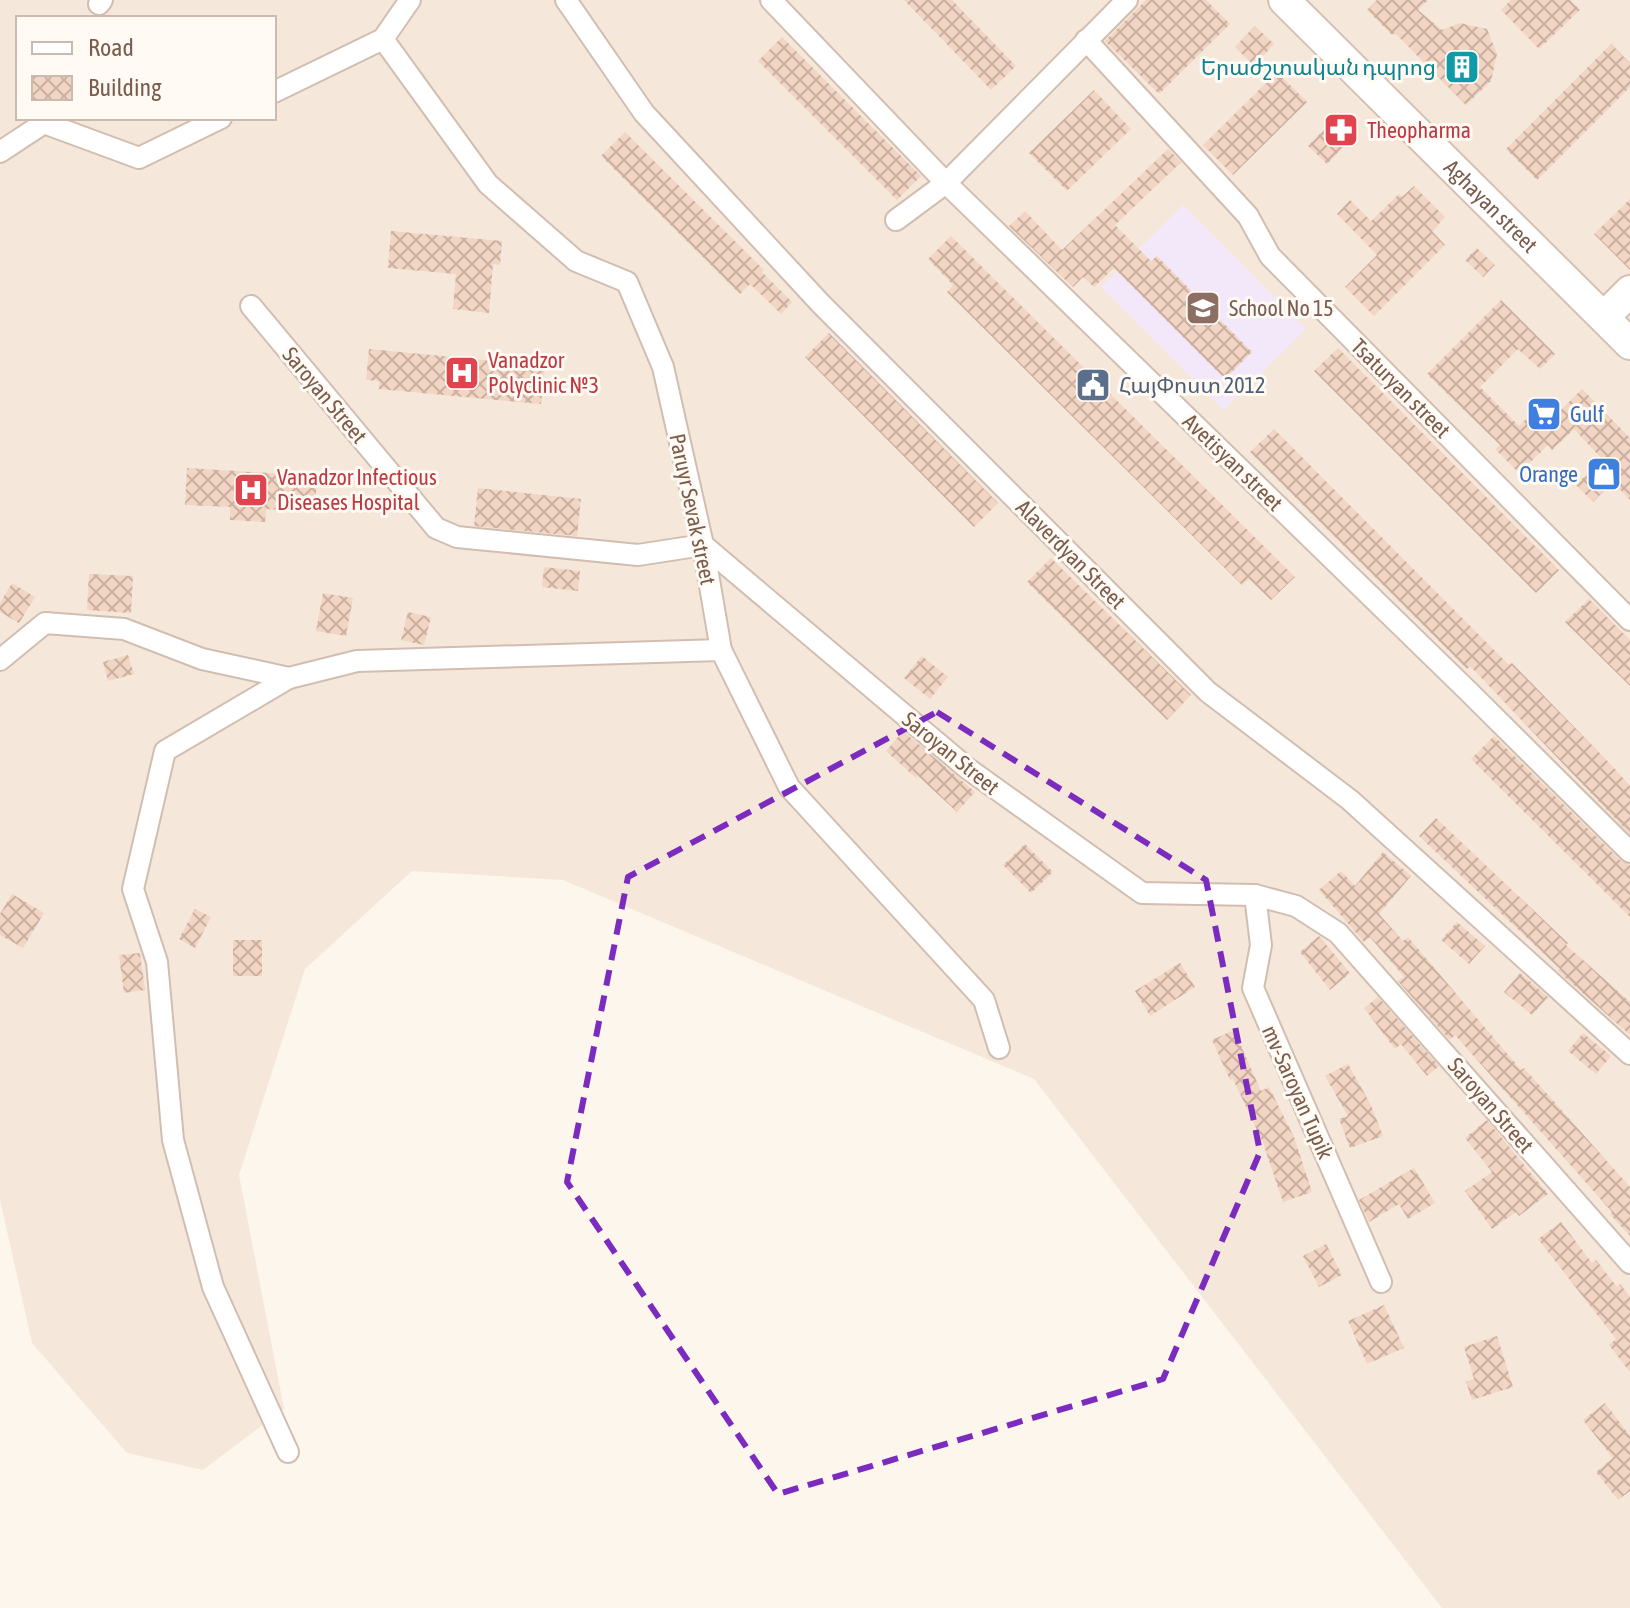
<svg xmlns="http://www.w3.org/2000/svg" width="1630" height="1608" font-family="'Asap Condensed','Noto Sans Armenian',sans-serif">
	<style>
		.residential { fill: #f5e8da; fill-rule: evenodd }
		.education { fill: #f3e8fa }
		.building { fill: url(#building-cross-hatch) }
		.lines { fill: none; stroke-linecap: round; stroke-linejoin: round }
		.street-casing { stroke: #d1beb0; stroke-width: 24 }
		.secondary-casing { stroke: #d6c0b0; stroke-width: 34 }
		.street { stroke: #fff; stroke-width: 20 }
		.secondary { stroke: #fff; stroke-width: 30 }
		.marked { fill: none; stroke: #7b2cbf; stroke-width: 6; stroke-dasharray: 16 10; stroke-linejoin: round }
		.labels { text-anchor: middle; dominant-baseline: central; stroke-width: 6; stroke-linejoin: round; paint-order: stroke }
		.culture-label { font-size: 22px; fill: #0d838f; stroke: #fffaf3; text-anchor: end }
		.health-label { font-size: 22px; fill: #be3a42; stroke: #fffaf3; text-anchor: start }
		.street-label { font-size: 22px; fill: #7a5c4d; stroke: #fffaf3 }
		.education-label { font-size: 22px; fill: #785e54; stroke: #fffaf3; text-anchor: start }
		.service-label { font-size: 22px; fill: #4e5e75; stroke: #fffaf3; text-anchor: start }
		.shop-label { font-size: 22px; fill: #366cbe; stroke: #fffaf3; text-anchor: start }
	</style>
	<defs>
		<pattern id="building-cross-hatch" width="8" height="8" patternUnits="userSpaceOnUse" patternTransform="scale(2)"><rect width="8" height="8" fill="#f3d5c3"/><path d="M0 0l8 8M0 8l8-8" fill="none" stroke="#cab0a1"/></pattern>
	</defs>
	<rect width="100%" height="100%" fill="#fdf6ec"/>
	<path class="residential" d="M0,0H1630V1608H1442L1034,1079L563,880L412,871L305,969L239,1175L284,1409L203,1470L127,1453L32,1343L0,1200ZM18,18H274V118H18Z"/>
	<path class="education" d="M1183,205L1306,329L1224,410L1101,287Z"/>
	<g class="building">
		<path d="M904,0H952L1016,66L991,90Z"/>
		<path d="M1146,0H1206L1230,24L1159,94L1105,41Z"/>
		<path d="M1377,0H1428L1418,10L1442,30L1460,23L1487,29L1497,54L1491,81L1466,105L1395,33L1392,35L1367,10Z"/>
		<path d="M1511,0H1570L1580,10L1539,49L1501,10Z"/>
		<path d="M1255,26L1274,44L1254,66L1235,47Z"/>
		<path d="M782,37L921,176L897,200L758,61Z"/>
		<path d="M1611,44L1630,63V87L1537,180L1506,149Z"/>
		<path d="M1277,72L1307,102L1233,175L1203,145Z"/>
		<path d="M1094,90L1131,129L1067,191L1029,153Z"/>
		<path d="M1339,114L1357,132L1327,164L1308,146Z"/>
		<path d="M625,132L764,270L762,272L792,302L781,314L750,284L740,294L601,156Z"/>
		<path d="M1168,149L1181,162L1115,225L1151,261L1157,256L1252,352L1225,379L1114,268L1094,287L1083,277L1073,287L1009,226L1025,211L1062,250Z"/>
		<path d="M1414,186L1445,217L1432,231L1445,245L1374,316L1345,287L1377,255L1337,214L1350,200L1371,221L1399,194L1402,197Z"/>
		<path d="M1630,199V270L1594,234Z"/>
		<path d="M391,231L502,241L500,265L493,264L489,313L453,309L456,274L388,268Z"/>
		<path d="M951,236L1295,577L1271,600L1249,579L1242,585L947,292L953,285L928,259Z"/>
		<path d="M1477,248L1495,265L1483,277L1465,260Z"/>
		<path d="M1501,300L1555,354L1540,369L1518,349L1480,387L1519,426L1543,402L1556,415L1582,389L1630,438V500L1613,482L1593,502L1576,485L1602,459L1574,429L1552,450L1548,445L1519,473L1495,449L1500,445L1427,374Z"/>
		<path d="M829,333L998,503L974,527L805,357Z"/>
		<path d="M1338,348L1559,570L1536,593L1314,371Z"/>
		<path d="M369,349L545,366L541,404L379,389V381L366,380Z"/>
		<path d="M1274,429L1509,665L1512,663L1615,769L1630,786V834L1470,666L1467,669L1250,452Z"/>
		<path d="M187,468L317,476L315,512L266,509L265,522L230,520V507L185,505Z"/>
		<path d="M478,488L581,499L577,536L474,526Z"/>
		<path d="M1051,558L1191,695L1167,720L1027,582Z"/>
		<path d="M544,567L580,571L578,591L542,587Z"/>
		<path d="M89,574L133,576L131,613L87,610Z"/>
		<path d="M12,583L35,597L19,623L0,612V603Z"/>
		<path d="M323,593L353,598L346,636L316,631Z"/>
		<path d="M1589,599L1630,640V686L1565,622Z"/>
		<path d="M408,612L431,617L424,645L401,640Z"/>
		<path d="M128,655L134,674L108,681L103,662Z"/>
		<path d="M922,656L948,677L930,699L904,678Z"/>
		<path d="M903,731L975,792L957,812L917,775L916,778L886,751Z"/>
		<path d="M1494,736L1621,861L1630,865V917L1471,759Z"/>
		<path d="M1436,818L1568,943L1566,945L1630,1002V1035L1558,971L1560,969L1419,836Z"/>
		<path d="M1025,844L1053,872L1031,893L1003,865Z"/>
		<path d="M1383,852L1411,876L1379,914L1403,941L1408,937L1521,1070L1524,1068L1630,1187V1236L1610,1214L1612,1212L1455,1035L1450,1040L1398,981L1404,977L1370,937L1364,942L1319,890L1341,871L1355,886Z"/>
		<path d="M12,894L44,913L23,948L0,935V914Z"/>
		<path d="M195,909L211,917L195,948L179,939Z"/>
		<path d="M1457,922L1485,946L1469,964L1441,940Z"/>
		<path d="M1319,936L1350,973L1330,990L1300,952Z"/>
		<rect x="233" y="940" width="29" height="36"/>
		<path d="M140,953L145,990L124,993L119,955Z"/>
		<path d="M1180,963L1195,987L1150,1016L1135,991Z"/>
		<path d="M1520,973L1548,997L1532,1015L1504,992Z"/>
		<path d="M1378,997L1439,1066L1427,1076L1401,1044L1395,1049L1364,1008Z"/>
		<path d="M1234,1030L1261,1091L1269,1087L1294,1137L1312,1192L1283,1202L1263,1143L1233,1079L1230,1080L1212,1040Z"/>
		<path d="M1583,1033L1611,1056L1596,1074L1568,1051Z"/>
		<path d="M1348,1064L1371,1105L1383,1136L1350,1148L1339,1119L1348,1116L1325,1076Z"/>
		<path d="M1487,1120L1548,1194L1519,1216L1516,1212L1492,1229L1465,1191L1492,1172L1465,1138Z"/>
		<path d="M1414,1168L1435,1203L1408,1219L1399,1204L1369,1222L1359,1200Z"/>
		<path d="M1561,1222L1592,1263L1596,1260L1617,1287L1620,1284L1630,1297V1372L1609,1345L1616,1339L1538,1239Z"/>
		<path d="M1326,1244L1342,1275L1319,1287L1303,1256Z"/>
		<path d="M1384,1305L1404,1348L1367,1364L1348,1321Z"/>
		<path d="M1497,1336L1513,1387L1472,1400L1466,1382L1474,1379L1464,1347Z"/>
		<path d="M1605,1403L1630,1436V1491L1618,1500L1596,1472L1613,1458L1583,1420Z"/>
	</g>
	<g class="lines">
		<g class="street-casing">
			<g id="street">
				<path d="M410,0L383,39L488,184L576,261L627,282L663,367L703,545L721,650L789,787L984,1000L999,1048"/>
				<path d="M566,0L644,113L821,304L1208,692L1350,800L1630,1054"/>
				<path d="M771,0L946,183L1467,690L1630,852"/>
				<path d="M99,4L102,0"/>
				<path d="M1086,40L1248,216L1270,256L1630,620"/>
				<path d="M274,92L383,39"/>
				<path d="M0,152L44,123L139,158L221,118"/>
				<path d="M896,220L946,183L1127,0"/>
				<path d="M251,306L436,528L457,537L638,555L703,545L967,768L1142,893L1255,895L1296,906L1338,933L1630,1263"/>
				<path d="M0,660L45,623L124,629L202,659L289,678"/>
				<path d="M1255,895L1261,945L1253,988L1381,1282"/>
				<path d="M288,1452L213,1287L173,1140L157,962L133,889L165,751L289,678L357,661L721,650"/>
			</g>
		</g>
		<g class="secondary-casing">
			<g id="secondary">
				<path id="s1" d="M1284,0L1630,344"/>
				<path d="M1604,317L1630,291"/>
			</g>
		</g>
		<use href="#street" class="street"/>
		<use href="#secondary" class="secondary"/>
	</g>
	<path class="marked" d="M937,712L1206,880L1260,1152L1163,1379L778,1494L567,1182L628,877Z"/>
	<defs>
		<g id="building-square" transform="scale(1.8)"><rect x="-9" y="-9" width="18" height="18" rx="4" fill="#0f9aa8" stroke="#fffaf3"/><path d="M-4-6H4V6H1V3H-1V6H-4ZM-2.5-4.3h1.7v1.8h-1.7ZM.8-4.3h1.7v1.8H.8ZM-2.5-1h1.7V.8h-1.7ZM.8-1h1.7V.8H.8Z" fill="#fff"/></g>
		<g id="pharmacy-square" transform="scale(1.8)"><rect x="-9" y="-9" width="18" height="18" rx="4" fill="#e0444e" stroke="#fffaf3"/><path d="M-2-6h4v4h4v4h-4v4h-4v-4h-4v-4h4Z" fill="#fff"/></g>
		<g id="school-square" transform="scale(1.8)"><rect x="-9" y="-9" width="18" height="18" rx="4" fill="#8d6e63" stroke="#fffaf3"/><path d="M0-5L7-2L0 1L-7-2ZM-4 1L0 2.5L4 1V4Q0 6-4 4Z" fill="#fff"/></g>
		<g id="hospital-square" transform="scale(1.8)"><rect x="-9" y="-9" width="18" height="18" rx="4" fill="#e0444e" stroke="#fffaf3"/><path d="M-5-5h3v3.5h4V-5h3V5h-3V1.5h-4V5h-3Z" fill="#fff"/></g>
		<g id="civic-square" transform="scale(1.8)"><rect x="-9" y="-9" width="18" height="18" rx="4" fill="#5c6f8a" stroke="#fffaf3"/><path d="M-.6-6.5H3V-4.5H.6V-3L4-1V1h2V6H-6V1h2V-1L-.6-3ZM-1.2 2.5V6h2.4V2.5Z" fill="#fff"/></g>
		<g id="supermarket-square" transform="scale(1.8)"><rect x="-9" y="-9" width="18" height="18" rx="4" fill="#3f7fe0" stroke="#fffaf3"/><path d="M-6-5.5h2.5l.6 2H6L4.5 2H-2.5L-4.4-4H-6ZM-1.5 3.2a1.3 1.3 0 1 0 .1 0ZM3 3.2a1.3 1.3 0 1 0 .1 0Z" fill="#fff"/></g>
		<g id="shop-square" transform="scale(1.8)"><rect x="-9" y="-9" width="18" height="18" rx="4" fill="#3f7fe0" stroke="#fffaf3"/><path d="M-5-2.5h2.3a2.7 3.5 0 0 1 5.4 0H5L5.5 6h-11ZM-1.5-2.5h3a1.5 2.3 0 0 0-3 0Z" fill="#fff"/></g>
	</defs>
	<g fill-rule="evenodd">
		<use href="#building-square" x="1462" y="67"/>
		<use href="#pharmacy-square" x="1341" y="130"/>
		<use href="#school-square" x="1203" y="308"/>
		<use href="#hospital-square" x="462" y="373"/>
		<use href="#civic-square" x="1093" y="385"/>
		<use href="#supermarket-square" x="1544" y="414"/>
		<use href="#shop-square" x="1604" y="474"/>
		<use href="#hospital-square" x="251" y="490"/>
	</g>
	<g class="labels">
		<g class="culture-label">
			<text x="1436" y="67">Երաժշտական դպրոց</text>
		</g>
		<g class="health-label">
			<text x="1367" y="130">Theopharma</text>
			<text x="488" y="360">Vanadzor<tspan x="488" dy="25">Polyclinic №3</tspan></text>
			<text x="277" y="477">Vanadzor Infectious<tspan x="277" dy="25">Diseases Hospital</tspan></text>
		</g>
		<g class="street-label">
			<text stroke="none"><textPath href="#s1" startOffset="292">Aghayan street</textPath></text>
			<text transform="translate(1401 388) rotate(45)">Tsaturyan street</text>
			<text transform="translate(325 395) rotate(50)">Saroyan Street</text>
			<text transform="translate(1233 462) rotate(44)">Avetisyan street</text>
			<text transform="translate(693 509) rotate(78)">Paruyr Sevak street</text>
			<text transform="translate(1071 554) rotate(45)">Alaverdyan Street</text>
			<text transform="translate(951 753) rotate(39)">Saroyan Street</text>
			<text transform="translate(1298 1092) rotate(66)">mv-Saroyan Tupik</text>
			<text transform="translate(1491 1105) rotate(49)">Saroyan Street</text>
		</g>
		<g class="education-label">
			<text x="1229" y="308">School No 15</text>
		</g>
		<g class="service-label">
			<text x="1119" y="385">ՀայՓոստ 2012</text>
		</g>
		<g class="shop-label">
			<text x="1570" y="414">Gulf</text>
			<text x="1578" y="474" text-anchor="end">Orange</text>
		</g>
	</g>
	<rect x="16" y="16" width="260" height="104" fill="#fffaf3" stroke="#cabbb1" stroke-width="2"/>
	<rect x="32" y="42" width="40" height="12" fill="#ffffff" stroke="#cabbb1" stroke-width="2"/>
	<text x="88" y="56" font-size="24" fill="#7a5c4d">Road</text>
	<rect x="32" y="76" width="40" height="24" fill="url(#building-cross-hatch)" stroke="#cabbb1" stroke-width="2"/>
	<text x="88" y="96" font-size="24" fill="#7a5c4d">Building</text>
</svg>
